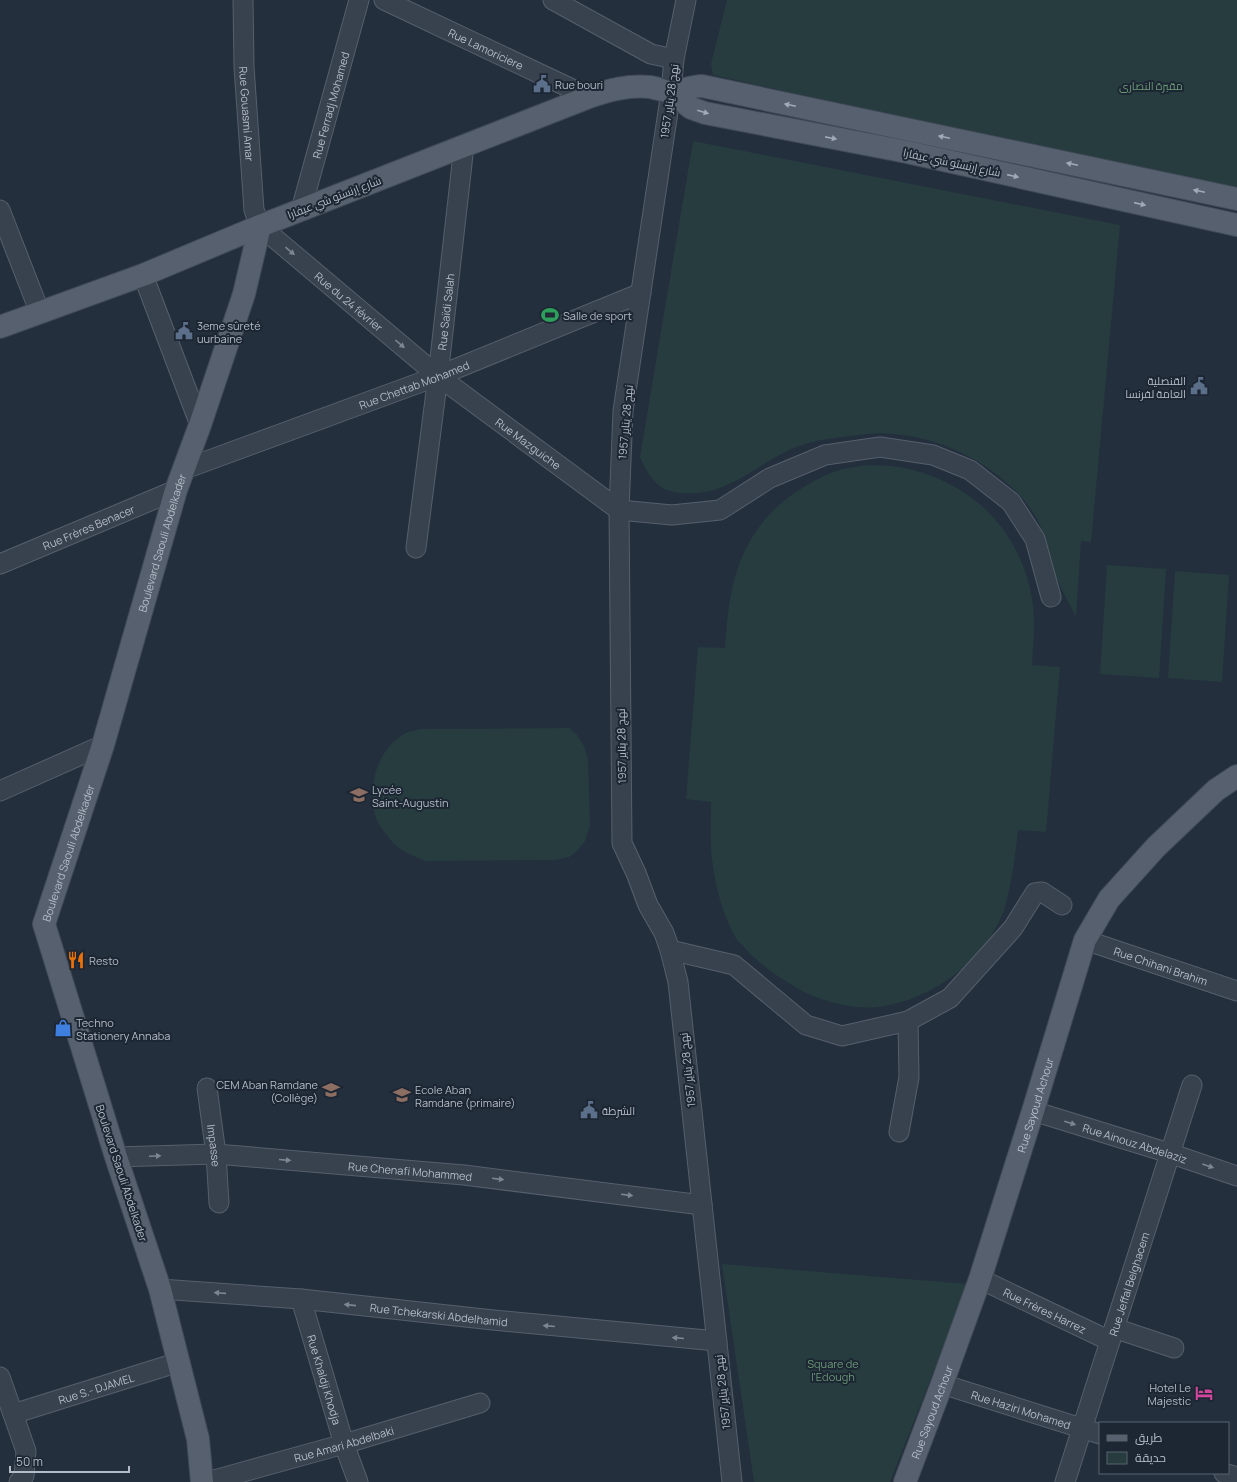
<svg xmlns="http://www.w3.org/2000/svg" width="1237" height="1482" font-family="Manrope,Cairo,sans-serif">
	<style>
		.green { fill: #263c3f }
		.lines { fill: none; stroke-linecap: round; stroke-linejoin: round }
		.minor-casing { stroke: #565f6c; stroke-width: 21 }
		.major-casing { stroke: #414a57; stroke-width: 24 }
		.minor { stroke: #38414e; stroke-width: 19 }
		.major { stroke: #56606e; stroke-width: 22 }
		.oneway { fill: #a1aab7 }
		.oneway2 { fill: #7c8592 }
		.labels { text-anchor: middle; dominant-baseline: central; stroke-width: 4; stroke-linejoin: round; paint-order: stroke }
		.street-label { font-size: 11px; fill: #b4bcc9; stroke: #1d2633 }
		.poi-label { font-size: 11px; fill: #b4bcc9; stroke: #1d2633; text-anchor: start }
		.park-label { font-size: 11px; fill: #6b9a76; stroke: #1d2633 }
	</style>
	<rect width="100%" height="100%" fill="#242f3e"/>
	<g class="green">
		<path d="M727,0H1237V192L713,75L711,64Z"/>
		<path d="M693,141L1120,225L1091,542L1081,541L1076,617C1069,602 1059,587 1054,571C1047,546 1044,525 1027,504C996,465 944,438 894,434C878,432 860,435 843,437C834,438 825,439 816,441C806,444 794,447 785,452C753,468 724,496 687,493C677,493 669,492 661,487C651,480 645,468 640,457Z"/>
		<path d="M866,465C877,466 888,465 899,467C906,468 913,470 920,472C980,490 1021,536 1032,598C1036,620 1033,643 1032,665L1060,667L1046,832L1018,830C1016,852 1013,873 1008,895C1006,901 1006,907 1003,913C984,962 931,1000 879,1007C851,1010 819,1001 795,987C776,975 758,964 743,946C740,943 736,939 734,935C720,908 713,877 711,848C710,833 711,817 711,802L686,799L698,647L725,648C729,585 738,536 790,496C805,486 819,477 836,471C845,468 856,467 866,465Z"/>
		<path d="M1107,565L1166,569L1159,678L1100,674Z"/>
		<path d="M1175,571L1229,575L1222,682L1168,678Z"/>
		<path d="M569,728L577,735L584,746L588,759L590,825L585,841L576,852L569,857L555,860L426,861C413,856 398,850 390,839C385,833 377,823 375,815C368,784 377,749 406,733C410,731 417,730 421,729Z"/>
		<path d="M722,1264L968,1284L890,1482H754Z"/>
	</g>
	<g class="lines">
		<g class="minor-casing">
			<g id="minor">
				<path id="s1" d="M243,0L244,67L254,210L260,226L438,376L619,510L672,515L720,510L770,478L825,455L880,447L933,455L970,470L1011,502L1035,539L1051,597"/>
				<path id="s2" d="M384,0L589,97"/>
				<path d="M553,0L651,54L674,59"/>
				<path d="M686,0L674,59L671,92L623,411L619,510L622,843L636,873L648,905L664,933L670,950L678,982L732,1482"/>
				<path d="M0,210L40,313"/>
				<path id="s3" d="M301,210L359,0"/>
				<path d="M143,275L200,425"/>
				<path id="s4" d="M185,469L438,376L641,293"/>
				<path id="s5" d="M416,548L438,376L464,146"/>
				<path id="s6" d="M0,564L176,490"/>
				<path d="M0,791L103,745"/>
				<path id="s7" d="M1085,940L1237,991"/>
				<path d="M670,950L734,965L806,1025L842,1036L908,1021L909,1077L899,1132"/>
				<path d="M908,1021L950,998L1013,928L1035,893L1042,892L1062,905"/>
				<path id="s8" d="M207,1088L216,1154L219,1203"/>
				<path id="s9" d="M1033,1111L1169,1153L1237,1176"/>
				<path id="s10" d="M116,1157L216,1154L464,1175L702,1205"/>
				<path id="s11" d="M980,1279L1110,1341"/>
				<path id="s12" d="M160,1289L301,1299L493,1320L717,1341"/>
				<path id="s13" d="M301,1299L344,1444L358,1482"/>
				<path d="M1114,1328L1174,1348"/>
				<path d="M0,1377L26,1451L24,1476L19,1482"/>
				<path id="s14" d="M942,1384L1100,1434"/>
				<path id="s15" d="M13,1414L179,1362"/>
				<path d="M1224,1473L1237,1477"/>
				<path id="s16" d="M207,1482L344,1444L480,1403"/>
				<path id="s17" d="M1065,1482L1192,1085"/>
			</g>
		</g>
		<g class="major-casing">
			<g id="major">
				<path d="M671,92L691,108L705,113L907,152L1237,225"/>
				<path d="M0,327L143,275L260,226L589,97C609,90 628,85 650,87C657,88 665,92 672,92C682,91 691,86 702,86L1237,199"/>
				<path id="s18" d="M202,1482L198,1439L160,1289L116,1157L44,924L103,745L176,490L200,425L244,294L260,226"/>
				<path id="s19" d="M905,1482L942,1384L980,1279L1033,1111L1085,940L1109,899L1156,847L1216,790L1237,776"/>
			</g>
		</g>
		<use href="#minor" class="minor"/>
		<use href="#major" class="major"/>
	</g>
	<defs><path id="oneway-solid" d="M-6-.8H1V-3.2L6.5 0L1 3.2V.8H-6Z"/></defs>
	<g class="oneway">
		<use href="#oneway-solid" transform="translate(790 105) rotate(-168)"/>
		<use href="#oneway-solid" transform="translate(703 112) rotate(16)"/>
		<use href="#oneway-solid" transform="translate(944 137) rotate(-168)"/>
		<use href="#oneway-solid" transform="translate(831 138) rotate(11)"/>
		<use href="#oneway-solid" transform="translate(1072 164) rotate(-168)"/>
		<use href="#oneway-solid" transform="translate(1013 176) rotate(13)"/>
		<use href="#oneway-solid" transform="translate(1199 191) rotate(-168)"/>
		<use href="#oneway-solid" transform="translate(1140 204) rotate(13)"/>
	</g>
	<g class="oneway2">
		<use href="#oneway-solid" transform="translate(290 251) rotate(40)"/>
		<use href="#oneway-solid" transform="translate(400 344) rotate(40)"/>
		<use href="#oneway-solid" transform="translate(1070 1123) rotate(17)"/>
		<use href="#oneway-solid" transform="translate(155 1156) rotate(-2)"/>
		<use href="#oneway-solid" transform="translate(285 1160) rotate(5)"/>
		<use href="#oneway-solid" transform="translate(1208 1166) rotate(19)"/>
		<use href="#oneway-solid" transform="translate(498 1179) rotate(7)"/>
		<use href="#oneway-solid" transform="translate(627 1195) rotate(7)"/>
		<use href="#oneway-solid" transform="translate(220 1293) rotate(-176)"/>
		<use href="#oneway-solid" transform="translate(350 1305) rotate(-174)"/>
		<use href="#oneway-solid" transform="translate(549 1326) rotate(-175)"/>
		<use href="#oneway-solid" transform="translate(678 1338) rotate(-175)"/>
	</g>
	<defs>
		<g id="civic-bare" transform="scale(1.38)"><path d="M-.6-6.5H3V-4.5H.6V-3L4-1V1h2V6H-6V1h2V-1L-.6-3ZM-1.2 2.5V6h2.4V2.5Z" fill="#5c6f8a" stroke="#1d2633" stroke-width="2.5" paint-order="stroke"/></g>
		<g id="stadium-bare" transform="scale(1.38)"><path d="M0-5a6.5 5 0 1 0 0 10a6.5 5 0 1 0 0-10ZM-3.5-1.8h7v3.6h-7Z" fill="#2e9e5b" stroke="#1d2633" stroke-width="2.5" paint-order="stroke"/></g>
		<g id="school-bare" transform="scale(1.38)"><path d="M0-5L7-2L0 1L-7-2ZM-4 1L0 2.5L4 1V4Q0 6-4 4Z" fill="#8d6e63" stroke="#1d2633" stroke-width="2.5" paint-order="stroke"/></g>
		<g id="restaurant-bare" transform="scale(1.38)"><path d="M-5-6h1v4h1v-4h1v4h1v-4h1v5L-1.5 .5V6h-2V.5L-5-1ZM5-6V6H3V1.5H1.5Q1.5-4 5-6Z" fill="#e8710a" stroke="#1d2633" stroke-width="2.5" paint-order="stroke"/></g>
		<g id="shop-bare" transform="scale(1.38)"><path d="M-5-2.5h2.3a2.7 3.5 0 0 1 5.4 0H5L5.5 6h-11ZM-1.5-2.5h3a1.5 2.3 0 0 0-3 0Z" fill="#3f7fe0" stroke="#1d2633" stroke-width="2.5" paint-order="stroke"/></g>
		<g id="hotel-bare" transform="scale(1.38)"><path d="M-6-4.5h1.5V1H6V5H4.5V3h-9V5H-6ZM-4 0a1.8 1.8 0 1 1 3.6 0ZM.5 0V-2.5h3Q6-2.5 6 0Z" fill="#d1479c" stroke="#1d2633" stroke-width="2.5" paint-order="stroke"/></g>
	</defs>
	<g fill-rule="evenodd">
		<use href="#civic-bare" x="542" y="84"/>
		<use href="#stadium-bare" x="550" y="315"/>
		<use href="#civic-bare" x="184" y="331"/>
		<use href="#civic-bare" x="1199" y="386"/>
		<use href="#school-bare" x="359" y="795"/>
		<use href="#restaurant-bare" x="76" y="960"/>
		<use href="#shop-bare" x="63" y="1028"/>
		<use href="#school-bare" x="331" y="1090"/>
		<use href="#school-bare" x="402" y="1095"/>
		<use href="#civic-bare" x="589" y="1110"/>
		<use href="#hotel-bare" x="1204" y="1393"/>
	</g>
	<g class="labels">
		<g class="street-label">
			<text stroke="none"><textPath href="#s2" startOffset="113">Rue Lamoriciere</textPath></text>
			<text transform="translate(669 101) rotate(-82)">نهج 28 يناير 1957</text>
			<text stroke="none"><textPath href="#s3" startOffset="109">Rue Ferradj Mohamed</textPath></text>
			<text stroke="none"><textPath href="#s1" startOffset="114">Rue Gouasmi Amar</textPath></text>
			<text transform="translate(952 162) rotate(12)">شارع إرنستو شي عيفارا</text>
			<text transform="translate(334 197) rotate(-21)">شارع إرنستو شي عيفارا</text>
			<text stroke="none"><textPath href="#s1" startOffset="344">Rue du 24 février</textPath></text>
			<text stroke="none"><textPath href="#s5" startOffset="238">Rue Saïdi Salah</textPath></text>
			<text stroke="none"><textPath href="#s4" startOffset="244">Rue Chettab Mohamed</textPath></text>
			<text transform="translate(625 422) rotate(-85)">نهج 28 يناير 1957</text>
			<text stroke="none"><textPath href="#s1" startOffset="573">Rue Mazguiche</textPath></text>
			<text stroke="none"><textPath href="#s6" startOffset="96">Rue Frères Benacer</textPath></text>
			<text stroke="none"><textPath href="#s18" startOffset="980">Boulevard Saouli Abdelkader</textPath></text>
			<text transform="translate(621 746) rotate(-91)">نهج 28 يناير 1957</text>
			<text stroke="none"><textPath href="#s18" startOffset="656">Boulevard Saouli Abdelkader</textPath></text>
			<text stroke="none"><textPath href="#s7" startOffset="80">Rue Chihani Brahim</textPath></text>
			<text transform="translate(687 1070) rotate(-96)">نهج 28 يناير 1957</text>
			<text stroke="none"><textPath href="#s19" startOffset="399">Rue Sayoud Achour</textPath></text>
			<text stroke="none"><textPath href="#s9" startOffset="107">Rue Ainouz Abdelaziz</textPath></text>
			<text stroke="none"><textPath href="#s8" startOffset="58">Impasse</textPath></text>
			<text stroke="none"><textPath href="#s10" startOffset="295">Rue Chenafi Mohammed</textPath></text>
			<text transform="translate(122 1173) rotate(72)">Boulevard Saouli Abdelkader</text>
			<text stroke="none"><textPath href="#s17" startOffset="208">Rue Jeffal Belghacem</textPath></text>
			<text stroke="none"><textPath href="#s11" startOffset="72">Rue Frères Harrez</textPath></text>
			<text stroke="none"><textPath href="#s12" startOffset="280">Rue Tchekarski Abdelhamid</textPath></text>
			<text stroke="none"><textPath href="#s13" startOffset="84">Rue Khaldji Khodja</textPath></text>
			<text stroke="none"><textPath href="#s15" startOffset="87">Rue S.- DJAMEL</textPath></text>
			<text transform="translate(722 1392) rotate(-96)">نهج 28 يناير 1957</text>
			<text stroke="none"><textPath href="#s14" startOffset="83">Rue Haziri Mohamed</textPath></text>
			<text stroke="none"><textPath href="#s19" startOffset="75">Rue Sayoud Achour</textPath></text>
			<text stroke="none"><textPath href="#s16" startOffset="142">Rue Amari Abdelbaki</textPath></text>
		</g>
		<g class="poi-label">
			<text x="555" y="84">Rue bouri</text>
			<text x="563" y="315">Salle de sport</text>
			<text x="197" y="325">3eme sûreté<tspan x="197" dy="13">uurbaine</tspan></text>
			<text x="1186" y="380" text-anchor="end">القنصلية<tspan x="1186" dy="13">العامة لفرنسا</tspan></text>
			<text x="372" y="789">Lycée<tspan x="372" dy="13">Saint-Augustin</tspan></text>
			<text x="89" y="960">Resto</text>
			<text x="76" y="1022">Techno<tspan x="76" dy="13">Stationery Annaba</tspan></text>
			<text x="318" y="1084" text-anchor="end">CEM Aban Ramdane<tspan x="318" dy="13">(Collège)</tspan></text>
			<text x="415" y="1089">Ecole Aban<tspan x="415" dy="13">Ramdane (primaire)</tspan></text>
			<text x="602" y="1110">الشرطة</text>
			<text x="1191" y="1387" text-anchor="end">Hotel Le<tspan x="1191" dy="13">Majestic</tspan></text>
		</g>
		<g class="park-label">
			<text x="1151" y="85">مقبرة النصارى</text>
			<text x="833" y="1363">Square de<tspan x="833" dy="13">l'Edough</tspan></text>
		</g>
	</g>
	<rect x="1099" y="1422" width="130" height="52" fill="#1d2633" stroke="#59626f"/>
	<rect x="1107" y="1435" width="20" height="6" fill="#56606e" stroke="#59626f"/>
	<text x="1135" y="1442" font-size="12" fill="#b4bcc9">طريق</text>
	<rect x="1107" y="1452" width="20" height="12" fill="#263c3f" stroke="#59626f"/>
	<text x="1135" y="1462" font-size="12" fill="#b4bcc9">حديقة</text>
	<path d="M10 1466v6h119v-6" fill="none" stroke="#b4bcc9" stroke-width="2"/>
	<text x="16" y="1466" font-size="12" fill="#b4bcc9" stroke="#1d2633" stroke-width="3" paint-order="stroke">50 m</text>
</svg>
